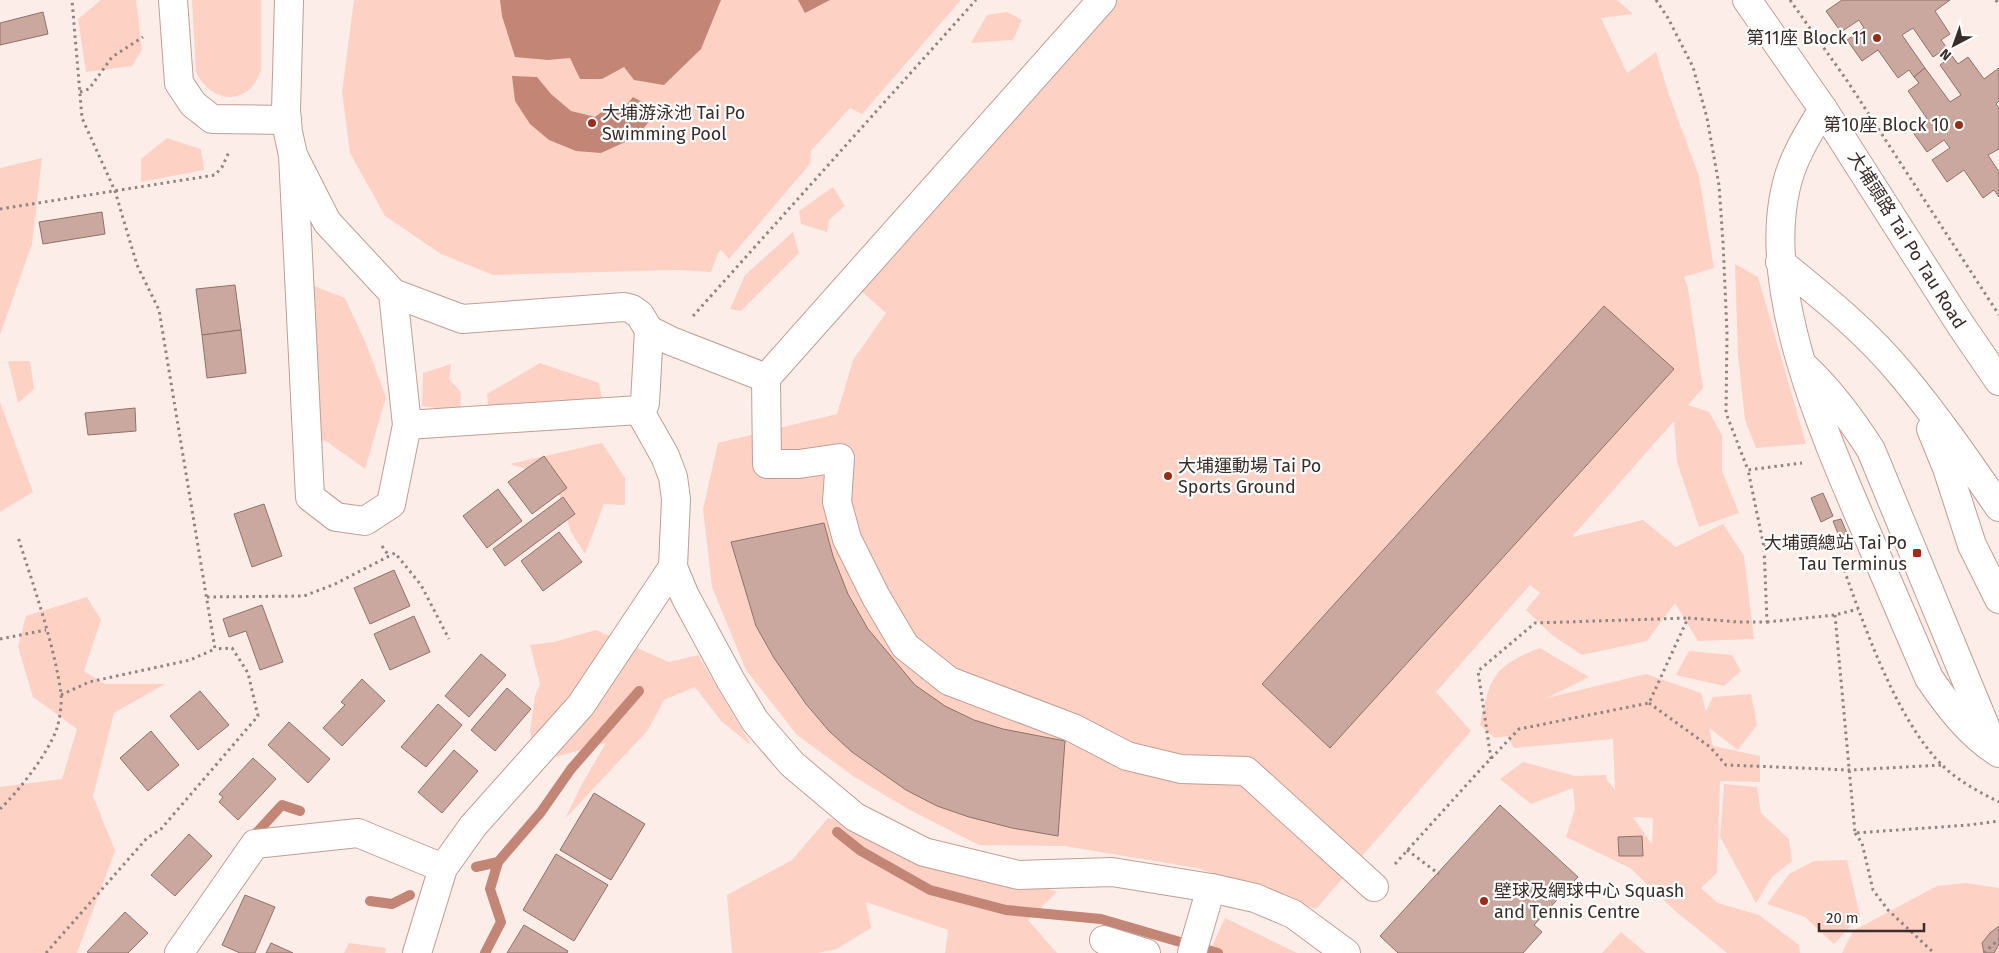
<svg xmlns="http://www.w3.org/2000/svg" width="1999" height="953" font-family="'Fira Sans','Noto Sans TC',sans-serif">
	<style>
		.green { fill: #fed1c5; fill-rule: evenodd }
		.water { fill: #c38575 }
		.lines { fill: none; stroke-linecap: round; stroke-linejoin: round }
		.stream { stroke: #c38575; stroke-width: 10 }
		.building { fill: #cba89f; stroke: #907168 }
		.minor-casing { stroke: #c09e95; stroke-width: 30 }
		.path { stroke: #928380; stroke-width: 3; stroke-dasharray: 2.5 4; stroke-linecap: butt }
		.minor { stroke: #fff; stroke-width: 28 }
		.poi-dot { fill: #972f16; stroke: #fff; stroke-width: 2 }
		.labels { text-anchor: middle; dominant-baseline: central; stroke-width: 4.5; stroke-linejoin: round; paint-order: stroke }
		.poi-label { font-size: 18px; fill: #3a2c29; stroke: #fff; text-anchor: end }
		.street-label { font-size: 18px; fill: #3a2c29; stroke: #fff }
	</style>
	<rect width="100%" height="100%" fill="#fcede9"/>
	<g class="green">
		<path d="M101,0H136L142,50L132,66L86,72L78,19Z"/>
		<path d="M192,0H261V70C250,106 211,105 196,72Z"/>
		<path d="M354,0H961L862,114L850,108L811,151L810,164L729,259L721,250L718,253L711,272L678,270L493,275L441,254L385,216L350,153L342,92Z"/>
		<path d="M1112,0H1617L1633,14L1601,18L1627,73L1656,52L1669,95L1699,176L1714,268L1684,277L1688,288L1703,388L1688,405L1709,412L1722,435V471L1739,513L1699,527L1677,462L1674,421L1572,537L1643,520L1676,547L1723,524L1744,556L1754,639L1698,641L1675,603L1647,641L1582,655L1552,635L1526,610L1540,593L1530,585L1436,692L1471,731L1316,909L1197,868L1064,846L979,845L908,809L853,776L797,735L746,670L712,587L703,509L718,443L837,414L853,360L886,313L860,290Z"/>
		<path d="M1007,12L1022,20L1013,40L971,43L987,15Z"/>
		<path d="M167,138L201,149L204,170L141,182V159Z"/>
		<path d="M42,158L32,244L0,335V168Z"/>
		<path d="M833,187L845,206L829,220L827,232L801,224L799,211Z"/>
		<path d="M793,232L799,253L741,311L730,309L745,275Z"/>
		<path d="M1735,264L1758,277L1806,444L1756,448L1745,420L1738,355Z"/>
		<path d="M311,285L345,298L367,346L386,397L365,469L326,441L296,438Z"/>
		<path d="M8,361H30L34,389L18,403Z"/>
		<path d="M540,363L599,383L604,409L490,427L487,394Z"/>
		<path d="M451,364L449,379L461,392L460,411L422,406L423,373Z"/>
		<path d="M0,402L33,492L0,512Z"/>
		<path d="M602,443L625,478V505L604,504L585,554L571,532L554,478L510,464Z"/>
		<path d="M87,597L101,620L84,671L105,684H165L114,713L93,796L115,851L77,953H0V787L62,779L77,729L33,697L18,647L26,616Z"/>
		<path d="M596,630L669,662L698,655L751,745L721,721L695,687L664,700L648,730L565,819L582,784L606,743L537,762L530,731L535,696L540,684L530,645L554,642Z"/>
		<path d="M1540,648L1589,677L1547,698L1646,674L1701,693L1706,711L1713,697L1751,694L1757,725L1738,750L1709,728L1713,746L1760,756V782L1720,781L1717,873L1701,888L1718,903L1759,915L1799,945L1800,953H1727L1674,910L1630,868L1566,837L1575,809L1573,788L1531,804L1500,779L1523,762L1575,776L1606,775L1607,780L1615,790L1613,739L1514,748L1507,736L1495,738L1480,725C1490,678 1492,666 1540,648ZM1633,817L1653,818L1652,843H1651Z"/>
		<path d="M1689,651L1732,655L1741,671L1724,686L1676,675Z"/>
		<path d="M1724,784L1757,787L1761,813L1789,839L1792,861L1772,877L1756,903L1720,837Z"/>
		<path d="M828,818L1057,892L1028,920L1057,953H945L948,930L866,902L871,928L837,949L818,953H732L727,895L792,860Z"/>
		<path d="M1847,860L1860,916L1834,944L1805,917L1767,904L1789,874L1814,861Z"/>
		<path d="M1966,883L1999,888V953H1842L1853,931L1937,886Z"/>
		<path d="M1225,918L1297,953H1209Z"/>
		<path d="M1621,932L1646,953H1602Z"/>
		<path d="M349,943L386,948L385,953H344Z"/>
	</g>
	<g class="water">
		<path d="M500,0H721L701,49L664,85L634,80L624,67L602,79H580L570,58L548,60L515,57L502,16Z"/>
		<path d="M798,0H830L805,13Z"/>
		<path d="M512,76L537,77L551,94L571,111L595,117L608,107L624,108L633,97L658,111L636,137L601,153L576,151L549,140L530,124L515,101Z"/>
	</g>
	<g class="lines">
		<g class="stream">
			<path d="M837,832L861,851L930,890L1006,910L1101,919L1218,953"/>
			<path d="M251,839L282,805L300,811"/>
			<path d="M476,867L498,862L541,812L571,769L639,691"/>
			<path d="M370,901L392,904L410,895"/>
			<path d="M485,953L501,922L490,889L498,862"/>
		</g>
	</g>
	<g class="building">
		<path d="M1842,0H1950L1935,11L1950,34L1941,40L1947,48L1933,57L1913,28L1902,35L1925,68L1914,77L1909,70L1898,78L1878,50L1862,61L1847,40L1864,28L1859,20L1841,32L1826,11Z"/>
		<path d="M43,12L48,34L0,45V23Z"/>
		<path d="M1952,56L1958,64L1968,57L1984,79L1999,68V101L1996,104L1999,108V149L1988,155L1999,172V197L1994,190L1983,198L1964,170L1947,182L1932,160L1950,148L1944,140L1927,152L1912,131L1928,120L1908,91L1919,83L1914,77L1925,68L1950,102L1961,95L1940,65Z"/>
		<path d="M102,212L105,234L43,244L39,222Z"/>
		<path d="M235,285L241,330L202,335L196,289Z"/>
		<path d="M1604,306L1674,369L1330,748L1262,684Z"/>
		<path d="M241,330L246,373L207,378L202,335Z"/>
		<path d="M135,408L136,431L88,435L85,413Z"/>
		<path d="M544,456L567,488L532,514L508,482Z"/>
		<path d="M498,489L522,521L487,548L463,516Z"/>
		<path d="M1823,493L1833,516L1821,522L1811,498Z"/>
		<path d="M563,497L575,514L505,566L493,549Z"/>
		<path d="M264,504L282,556L252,567L234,514Z"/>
		<path d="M1841,519L1853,547L1845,551L1833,521Z"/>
		<path d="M824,523L833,556L848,594L868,629L915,685L945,706L974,720L1003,729L1065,741L1058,836L1012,828L969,817L937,806L906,790L852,752L829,731L806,704L774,658L756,626L731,542Z"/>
		<path d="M559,532L582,562L543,591L521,561Z"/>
		<path d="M394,570L410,606L370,624L354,588Z"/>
		<path d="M262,605L283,662L260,670L246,631L229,637L223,619Z"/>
		<path d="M414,616L430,652L390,670L374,634Z"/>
		<path d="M481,654L506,675L469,717L445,696Z"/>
		<path d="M362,679L385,701L342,746L323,728L345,705L341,702Z"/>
		<path d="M507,688L531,709L495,751L471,730Z"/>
		<path d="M200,691L229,725L198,750L170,716Z"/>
		<path d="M438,704L462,725L426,767L401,747Z"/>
		<path d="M289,722L330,759L308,783L268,745Z"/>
		<path d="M151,731L179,765L148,791L120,758Z"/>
		<path d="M454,750L478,771L442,813L418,792Z"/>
		<path d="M253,758L276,779L238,820L219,802L223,797L219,794Z"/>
		<path d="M594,793L645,824L611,880L560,850Z"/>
		<path d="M1500,805L1578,877L1534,925L1542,932L1523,953H1398L1380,936Z"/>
		<path d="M189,834L212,856L175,896L151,875Z"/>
		<path d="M1642,836L1643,856H1619L1618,837Z"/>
		<path d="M556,854L608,885L574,941L523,910Z"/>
		<path d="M245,895L275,907L255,953H240L222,945Z"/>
		<path d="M125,912L148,933L128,953H89L87,952Z"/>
		<path d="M524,925L568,951L567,953H507Z"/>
		<path d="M1999,926V944L1994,953H1984L1982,943L1990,933Z"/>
		<path d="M271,943L293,953H266Z"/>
	</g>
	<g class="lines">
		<g class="minor-casing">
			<g id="minor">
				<path d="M173,0L179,83L193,104L212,119L287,120"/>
				<path d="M289,0L286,111L288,132L293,155L327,222L393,293L407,425L391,504L365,521L336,517L310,497L293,155"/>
				<path d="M1102,0L766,378L767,464H799L840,458L837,502L847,539L876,597L905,646L949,681L1073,728L1127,756L1181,769L1246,771L1374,887"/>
				<path d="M1747,0L1823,109L1960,324L1999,381"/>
				<path d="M1823,109C1808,134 1792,159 1786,187C1761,291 1824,434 1865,529C1886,579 1908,628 1929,678C1948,706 1970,735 1999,753"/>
				<path d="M1780,262C1823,297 1867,332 1902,375C1937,417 1968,462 1999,507"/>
				<path d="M393,293L462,319L624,307L632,309L640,315L649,330L645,403L643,408L639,410L407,425"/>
				<path d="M649,330L671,341L766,378"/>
				<path d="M1806,368C1832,393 1852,420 1871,450L1993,745"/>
				<path d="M639,410L665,456L673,477L676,499L673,567L685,596L731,681L755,721L792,764L855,817L924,852L1018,875L1112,872L1211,888L1255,898L1293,914L1346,953"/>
				<path d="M1931,429L1947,468L1972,545L1999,599"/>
				<path d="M1104,940L1146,953"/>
				<path d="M179,953L255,844L358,833L443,868"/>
				<path d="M417,953L443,868L473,826L581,705L673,567"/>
				<path d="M1192,953L1211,888"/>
			</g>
		</g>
		<g class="path">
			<path d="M1656,0L1668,18L1693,67L1707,118L1719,185L1723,242L1727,333L1726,413L1748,470L1802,463"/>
			<path d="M1790,0L1848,82L1999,315"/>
			<path d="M1996,0L1999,5"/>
			<path d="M80,92L89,89L112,57L143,37"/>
			<path d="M0,209L215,175L222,167L229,152"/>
			<path d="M693,316L976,0"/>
			<path d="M382,546L389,556"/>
			<path d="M1764,547L1833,540L1834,542"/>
			<path d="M1840,558C1862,620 1895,718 1942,765C1958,781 1979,792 1999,802"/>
			<path d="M207,597L304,596L335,584L395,553L421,585L449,639"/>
			<path d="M1835,615L1855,833L1969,825L1999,821"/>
			<path d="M1767,622L1835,615L1858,609"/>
			<path d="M0,639L46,630"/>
			<path d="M61,695L89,682L190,660L215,649L159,310L137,265L115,191L82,118L72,0"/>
			<path d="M1649,703L1710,747L1726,765L1850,770L1942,765"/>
			<path d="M1491,759L1478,671L1535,623L1688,618"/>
			<path d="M0,809C19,791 49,752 57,728C60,719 62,702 61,693C53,640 34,588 18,537"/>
			<path d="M1855,833L1862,843L1873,890L1888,910L1934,953"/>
			<path d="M1407,850L1439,874"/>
			<path d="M1395,864L1480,770L1519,729L1649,703L1688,618L1738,622H1767L1764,547L1748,470"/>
			<path d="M46,953L147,838L161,829L258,716L248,673L232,648L215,649"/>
			<path d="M1984,953L1999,939"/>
		</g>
		<use href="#minor" class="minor"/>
	</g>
	<g class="poi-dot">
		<circle cx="1877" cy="38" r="5"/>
		<circle cx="592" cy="123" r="5"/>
		<circle cx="1959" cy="125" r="5"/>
		<circle cx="1168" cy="476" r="5"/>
		<rect x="1912" y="548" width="10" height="10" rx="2.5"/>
		<circle cx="1484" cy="901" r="5"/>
	</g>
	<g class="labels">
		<g class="poi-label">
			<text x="1867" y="38">第11座 Block 11</text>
			<text x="602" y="113" text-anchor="start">大埔游泳池 Tai Po<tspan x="602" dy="21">Swimming Pool</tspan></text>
			<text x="1949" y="125">第10座 Block 10</text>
			<text x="1178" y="466" text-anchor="start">大埔運動場 Tai Po<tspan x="1178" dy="21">Sports Ground</tspan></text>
			<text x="1907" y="543">大埔頭總站 Tai Po<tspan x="1907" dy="21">Tau Terminus</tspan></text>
			<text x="1494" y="891" text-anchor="start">壁球及網球中心 Squash<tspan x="1494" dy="21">and Tennis Centre</tspan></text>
		</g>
		<g class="street-label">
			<text transform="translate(1907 240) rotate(58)">大埔頭路 Tai Po Tau Road</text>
		</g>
	</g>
	<g transform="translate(1954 45) rotate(221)" stroke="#ffffff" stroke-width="4" paint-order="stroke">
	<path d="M0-4L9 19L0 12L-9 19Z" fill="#3a2c29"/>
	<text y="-8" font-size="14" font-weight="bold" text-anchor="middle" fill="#3a2c29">N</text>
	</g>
	<path d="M1819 923v8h105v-8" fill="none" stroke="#3a2c29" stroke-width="2.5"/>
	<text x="1826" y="923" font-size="15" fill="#3a2c29" stroke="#ffffff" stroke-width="4" paint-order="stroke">20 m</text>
</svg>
